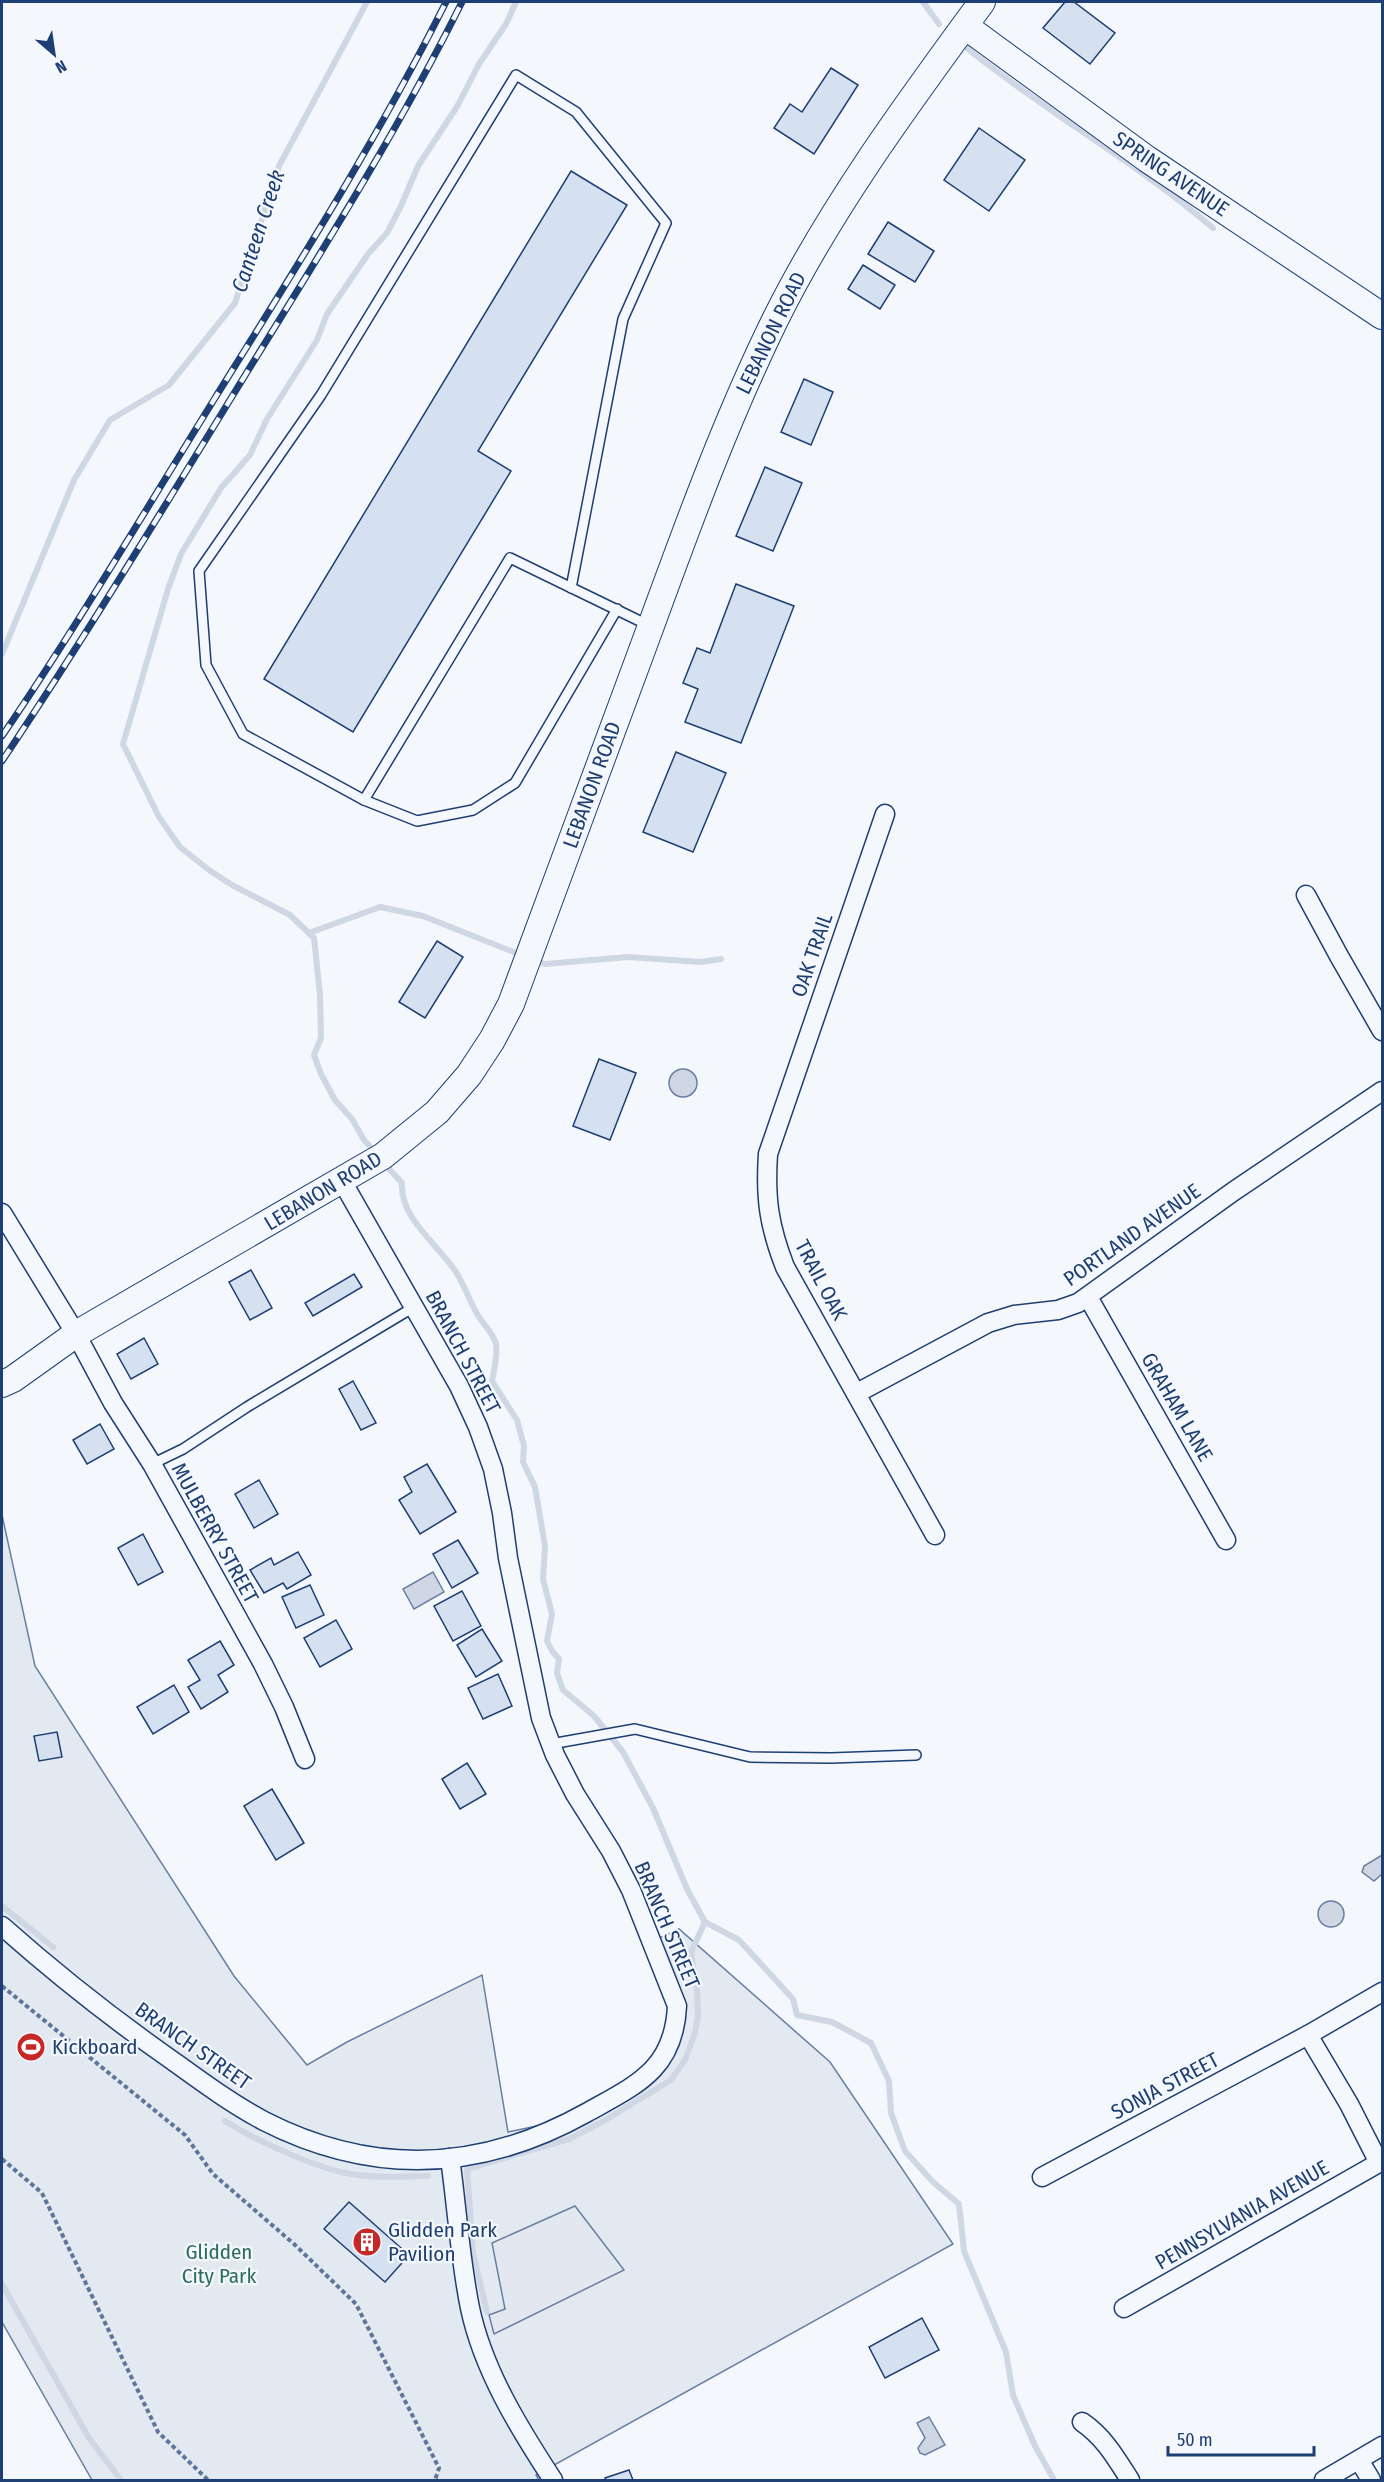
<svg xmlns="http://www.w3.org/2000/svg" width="1384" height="2482" font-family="'Fira Sans Condensed',sans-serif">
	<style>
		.green { fill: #e3e9f0; stroke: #687fa3; stroke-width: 1.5 }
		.parking { fill: #e3e8f0; stroke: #687fa3; stroke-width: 1.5 }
		.water { fill: #cfd7e4; stroke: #687fa3; stroke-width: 1.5 }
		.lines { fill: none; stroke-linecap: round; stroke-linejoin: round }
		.stream { stroke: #cfd7e4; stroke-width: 6 }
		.building { fill: #d5e0f0; stroke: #1d3f73; stroke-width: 1.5 }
		.lane-casing { stroke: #1d3f73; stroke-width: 12 }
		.street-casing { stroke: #1d3f73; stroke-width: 21 }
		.secondary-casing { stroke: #1d3f73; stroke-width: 28 }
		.path { stroke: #5e769c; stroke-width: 4; stroke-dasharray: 4.5 3; stroke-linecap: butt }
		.lane { stroke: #f4f7fb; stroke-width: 9 }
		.street { stroke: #f4f7fb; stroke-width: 18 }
		.secondary { stroke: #f4f7fb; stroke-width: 26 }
		.rail-casing { stroke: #1d3f73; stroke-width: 7 }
		.rail { stroke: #f4f7fb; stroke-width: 4.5; stroke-dasharray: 14; stroke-linecap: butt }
		.labels { text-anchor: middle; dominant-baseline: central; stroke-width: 4.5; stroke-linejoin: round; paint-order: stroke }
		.street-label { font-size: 21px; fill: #1d3f73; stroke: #f4f7fb }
		.poi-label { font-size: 21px; fill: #1d3f73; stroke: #f4f7fb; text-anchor: start }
		.park-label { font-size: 21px; fill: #2c6c60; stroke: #f4f7fb }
		.water-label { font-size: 22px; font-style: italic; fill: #1d3f73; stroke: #f4f7fb }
	</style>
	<rect width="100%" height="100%" fill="#f4f7fb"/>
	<path class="green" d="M2,1515L35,1666L234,1976L307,2065L347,2042L482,1975L508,2132L575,2118L657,2064L676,2026L651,1942L679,1929L830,2062L953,2244L536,2475L539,2480H92L2,2322Z"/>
	<path class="parking" d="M575,2206L624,2270L494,2334L489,2315L505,2309L492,2243Z"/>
	<g class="water">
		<circle cx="683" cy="1083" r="14"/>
		<path d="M433,1572L444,1592L414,1609L403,1589Z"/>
		<path d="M1382,1855V1874L1374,1881L1362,1872L1364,1866Z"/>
		<circle cx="1331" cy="1914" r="13"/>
		<path d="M929,2417L945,2445L925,2455L920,2453L918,2448L925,2438L917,2423Z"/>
	</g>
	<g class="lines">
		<g class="stream">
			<path d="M923,2L939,24"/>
			<path d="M968,49C1047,113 1136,162 1213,228"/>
			<path d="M2,654L74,480L110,420L169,385L235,303L279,166L367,2"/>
			<path d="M309,933L380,907L423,916L521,955"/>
			<path d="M534,960L545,964L628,957L700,962L721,959"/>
			<path d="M376,1153L364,1140L352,1119L335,1100L321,1074L314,1055L321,1038L320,995L314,938L290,915L232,885L209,870L180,847L159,817L123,744L168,589L181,554L221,488L250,455L267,419L317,340L327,314L368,254L387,233L401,206L418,166L458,105L479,64L506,24L516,2"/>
			<path d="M384,1163L402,1183C400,1219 438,1244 456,1272C465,1286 470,1303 479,1317C485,1326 493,1333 496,1344C498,1356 494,1369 492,1381L517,1420L524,1446L523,1462L535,1487L545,1546L543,1579L552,1614L547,1641L552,1651L559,1659L557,1673L563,1690L594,1716L623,1752L653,1808L687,1889L705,1922L739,1940L793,1999L797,2015L832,2022L871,2043L889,2081L891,2113L905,2151L933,2182L959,2204L964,2251L1006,2352L1013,2395L1035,2446L1054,2480"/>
			<path d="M2,1906L53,1947"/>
			<path d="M225,2121C253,2139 312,2166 345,2173C372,2178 401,2177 428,2176"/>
			<path d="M2,2284L89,2438L121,2480"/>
			<path d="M487,2312L473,2253L467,2169L569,2139L602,2122L671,2080L685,2060L695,2033L698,2016L697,1989L691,1952L705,1922"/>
		</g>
	</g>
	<g class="building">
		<path d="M1065,2H1074L1115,33L1090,64L1043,28Z"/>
		<path d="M831,68L858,85L814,154L774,128L790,104L802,112Z"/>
		<path d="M979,128L1025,160L989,211L944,180Z"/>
		<path d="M571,171L627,205L478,451L511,471L353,732L264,679Z"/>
		<path d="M888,222L934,251L915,282L868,254Z"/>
		<path d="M863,265L895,285L880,309L848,289Z"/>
		<path d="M804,379L833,392L811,445L781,432Z"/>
		<path d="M765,467L802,483L773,551L736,536Z"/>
		<path d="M736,584L794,606L741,743L685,722L698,689L683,683L697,648L710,653Z"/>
		<path d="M676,752L726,773L693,852L643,832Z"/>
		<path d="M437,941L463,957L425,1018L399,1002Z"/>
		<path d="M599,1059L636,1073L610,1140L573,1126Z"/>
		<path d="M251,1270L272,1308L250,1320L229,1282Z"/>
		<path d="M354,1274L362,1287L313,1316L305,1303Z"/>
		<path d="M144,1338L158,1364L131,1379L117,1354Z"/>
		<path d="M353,1381L376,1423L361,1430L339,1389Z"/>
		<path d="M100,1424L114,1449L87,1464L73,1440Z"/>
		<path d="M427,1464L456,1512L420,1534L399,1500L412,1492L404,1477Z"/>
		<path d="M259,1480L278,1514L254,1528L235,1494Z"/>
		<path d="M143,1534L163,1572L138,1585L118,1548Z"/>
		<path d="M458,1540L478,1573L452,1588L433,1554Z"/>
		<path d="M298,1552L311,1575L287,1589L283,1583L264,1593L250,1570L271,1558L274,1565Z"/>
		<path d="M310,1585L324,1615L296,1628L282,1597Z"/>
		<path d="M462,1591L481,1626L453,1641L434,1606Z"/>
		<path d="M336,1620L352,1649L320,1667L304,1638Z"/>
		<path d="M482,1629L502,1661L476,1677L457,1645Z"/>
		<path d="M220,1641L234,1665L218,1675L228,1692L201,1709L188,1687L200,1680L188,1660Z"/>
		<path d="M498,1674L512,1706L483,1719L468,1688Z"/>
		<path d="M174,1685L189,1712L153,1734L137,1707Z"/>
		<path d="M57,1732L62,1757L39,1761L34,1736Z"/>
		<path d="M467,1763L486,1794L460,1809L442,1779Z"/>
		<path d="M272,1789L304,1843L276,1860L244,1806Z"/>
		<path d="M349,2202L409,2255L385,2282L324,2229Z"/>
		<path d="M922,2318L939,2350L885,2378L869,2347Z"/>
		<path d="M629,2470L633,2480H606L605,2478Z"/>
	</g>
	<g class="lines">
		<g class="lane-casing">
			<g id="lane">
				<path d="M571,588L623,319L666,223L576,112L516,75L321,395L199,571L206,665L243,734L364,800L510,558L648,625"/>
				<path d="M364,800L417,821L473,810L515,783L617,609"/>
				<path d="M152,1464L183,1449L247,1407L414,1307"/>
				<path d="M551,1744L635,1729L750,1757L831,1758L916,1755"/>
			</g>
		</g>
		<g class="street-casing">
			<g id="street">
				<path d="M885,814L768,1154C765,1198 769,1226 785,1267L935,1535"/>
				<path d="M1306,895L1339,956L1382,1031"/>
				<path d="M2,1213L76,1334L113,1403L152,1464L263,1664L284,1707L305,1759"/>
				<path d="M1088,1297L1226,1540"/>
				<path d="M857,1393L988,1323L1014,1315L1058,1310L1078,1303L1234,1191L1382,1091"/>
				<path d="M2,1926C56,1974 113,2019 173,2061C202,2082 232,2104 264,2121C372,2176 480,2172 586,2113C636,2085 674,2070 677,2006L631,1890L611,1851L575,1794L555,1755L541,1718L508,1558L502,1513L493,1469L478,1427L459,1386L342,1181"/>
				<path d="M1308,2035L1349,2104L1379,2163"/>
				<path d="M450,2158C457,2208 460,2259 470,2308C483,2370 519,2428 553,2480"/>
				<path d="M1042,2177L1308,2035L1382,1992"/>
				<path d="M1124,2308L1382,2161"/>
				<path d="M1082,2422C1104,2437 1116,2458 1130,2480"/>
				<path d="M1359,2460L1371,2480"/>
				<path d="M1324,2480L1382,2446"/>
			</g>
		</g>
		<g class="secondary-casing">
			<g id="secondary">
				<path d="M965,26L1147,159L1382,316"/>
				<path d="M2,1384L13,1379L76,1334L383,1156L437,1112L469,1075L492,1040L511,1004C556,883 600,763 645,642C685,533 724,424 775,320C831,207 908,103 982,2"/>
			</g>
		</g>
		<g class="path">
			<path d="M2,1986L185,2135L213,2174L294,2244L356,2304L439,2468L435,2480"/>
			<path d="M2,2159L42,2193L158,2432L208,2480"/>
		</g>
		<use href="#lane" class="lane"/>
		<use href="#street" class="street"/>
		<use href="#secondary" class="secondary"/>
		<g class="rail-casing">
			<g id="rail">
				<path d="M2,736C77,626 145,511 215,398C296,268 378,138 446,2"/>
				<path d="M2,761C85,637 163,509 241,382C318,257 397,133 462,2"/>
			</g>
		</g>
		<use href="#rail" class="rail"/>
	</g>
	<defs>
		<g id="stadium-disc" transform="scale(1.5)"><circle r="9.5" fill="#c62828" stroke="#f4f7fb"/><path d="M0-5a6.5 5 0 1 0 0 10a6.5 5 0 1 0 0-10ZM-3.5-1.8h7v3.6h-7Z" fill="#fff"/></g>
		<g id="building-disc" transform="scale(1.5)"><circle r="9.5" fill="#c62828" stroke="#f4f7fb"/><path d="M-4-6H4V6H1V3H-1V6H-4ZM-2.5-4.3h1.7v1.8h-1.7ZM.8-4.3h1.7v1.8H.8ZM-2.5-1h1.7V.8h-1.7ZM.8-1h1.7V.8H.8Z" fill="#fff"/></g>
	</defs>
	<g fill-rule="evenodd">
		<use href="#stadium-disc" x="31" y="2047"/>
		<use href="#building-disc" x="367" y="2242"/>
	</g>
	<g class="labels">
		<g class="street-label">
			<text transform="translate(1171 174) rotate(34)">SPRING AVENUE</text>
			<text transform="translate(771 333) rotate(-64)">LEBANON ROAD</text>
			<text transform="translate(592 785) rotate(-70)">LEBANON ROAD</text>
			<text transform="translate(812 955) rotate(-71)">OAK TRAIL</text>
			<text transform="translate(323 1191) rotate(-31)">LEBANON ROAD</text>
			<text transform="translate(1132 1235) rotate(-35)">PORTLAND AVENUE</text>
			<text transform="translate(821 1280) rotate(62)">TRAIL OAK</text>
			<text transform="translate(463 1352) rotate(62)">BRANCH STREET</text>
			<text transform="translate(1177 1407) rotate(60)">GRAHAM LANE</text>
			<text transform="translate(215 1533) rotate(61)">MULBERRY STREET</text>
			<text transform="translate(667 1925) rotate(67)">BRANCH STREET</text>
			<text transform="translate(193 2046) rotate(35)">BRANCH STREET</text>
			<text transform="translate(1165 2086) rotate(-28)">SONJA STREET</text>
			<text transform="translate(1242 2215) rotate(-30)">PENNSYLVANIA AVENUE</text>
		</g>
		<g class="poi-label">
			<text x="52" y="2047">Kickboard</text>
			<text x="388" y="2230">Glidden Park<tspan x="388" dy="24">Pavilion</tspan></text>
		</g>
		<g class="park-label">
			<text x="219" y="2252">Glidden<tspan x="219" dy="24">City Park</tspan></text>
		</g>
		<g class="water-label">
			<text transform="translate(258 231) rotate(-72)">Canteen Creek</text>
		</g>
	</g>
	<rect width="1384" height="2482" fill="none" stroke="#1d3f73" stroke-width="6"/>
	<g transform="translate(54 54) rotate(151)" stroke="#f4f7fb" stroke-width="4.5" paint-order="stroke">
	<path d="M0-4.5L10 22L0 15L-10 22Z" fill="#1d3f73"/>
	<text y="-9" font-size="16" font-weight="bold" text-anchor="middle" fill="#1d3f73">N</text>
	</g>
	<path d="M1168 2446v9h146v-9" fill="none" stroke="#1d3f73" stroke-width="3"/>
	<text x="1177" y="2446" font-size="18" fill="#1d3f73" stroke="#f4f7fb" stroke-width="4.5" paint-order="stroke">50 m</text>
</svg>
